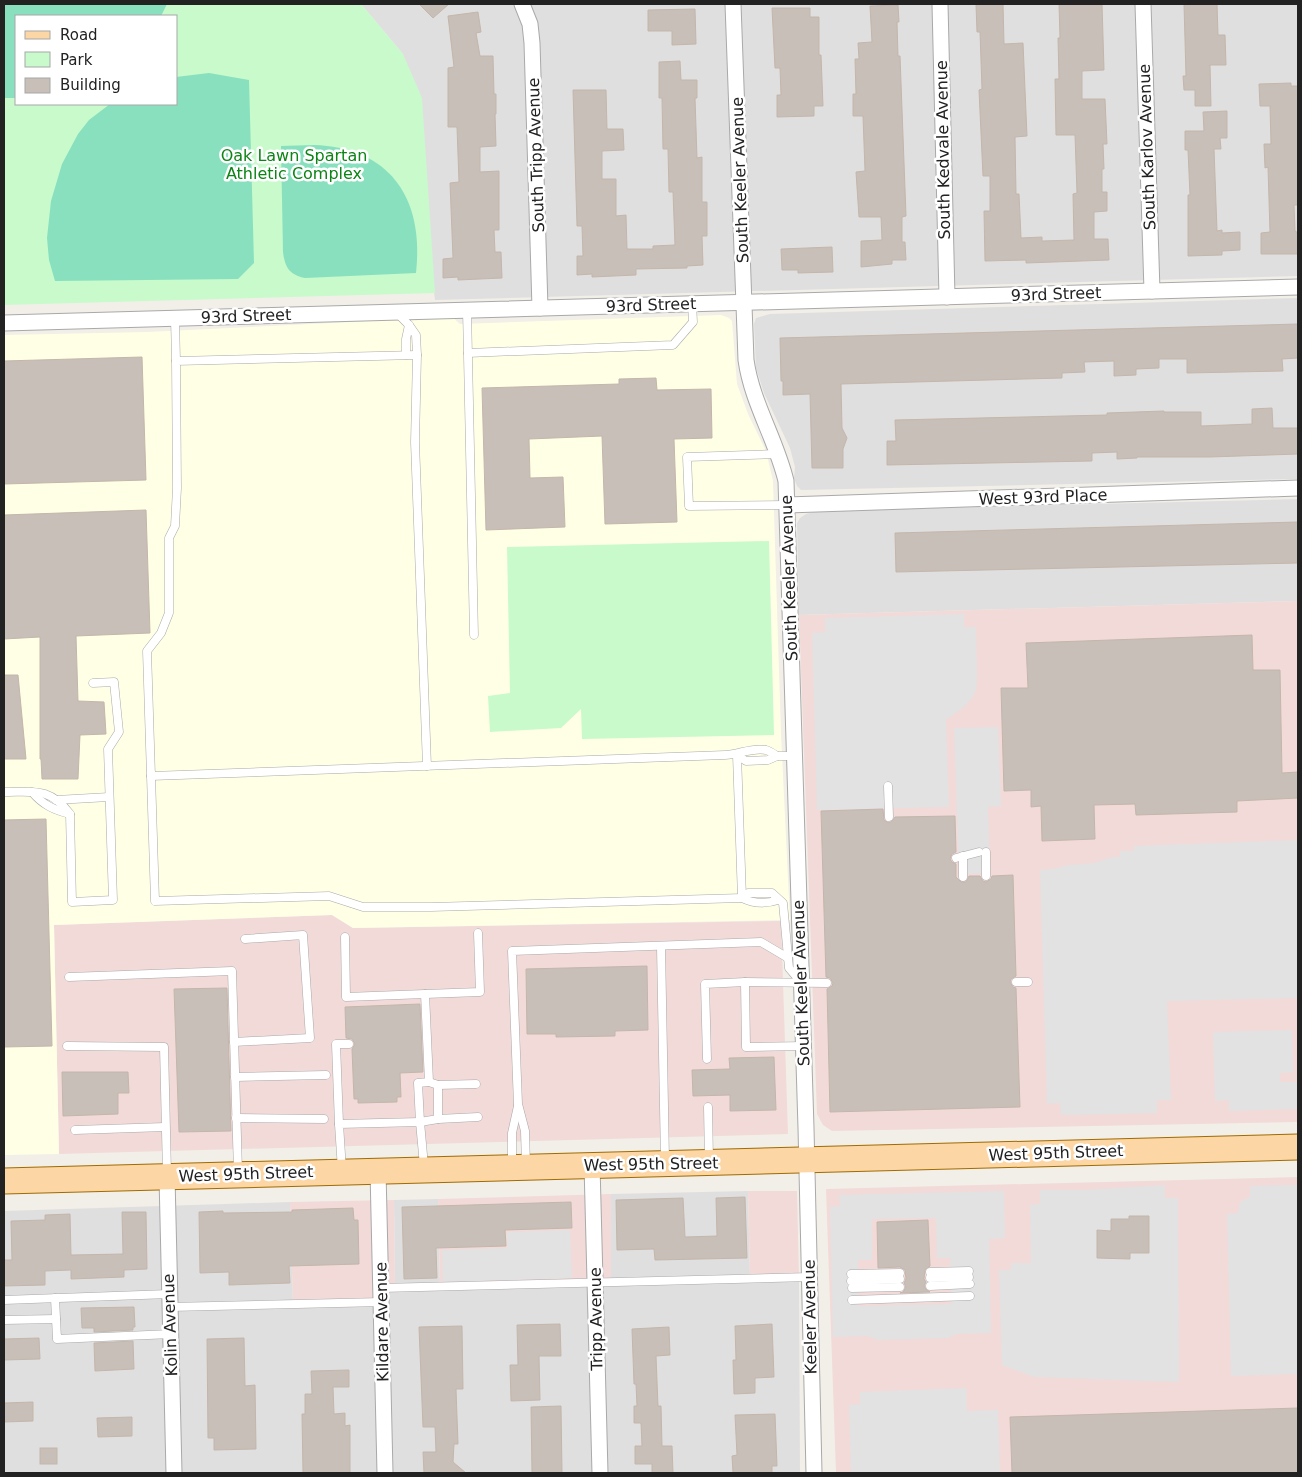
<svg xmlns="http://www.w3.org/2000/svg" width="1302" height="1477" font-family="'DejaVu Sans',sans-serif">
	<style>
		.residential { fill: #e0dfdf }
		.commercial { fill: #f2dad9 }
		.education { fill: #ffffe5 }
		.park { fill: #c8facc; fill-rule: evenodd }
		.pitch { fill: #88e0be }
		.parking { fill: #e2e2e2; fill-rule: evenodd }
		.building { fill: #c7bfb8; stroke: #c4b6ab }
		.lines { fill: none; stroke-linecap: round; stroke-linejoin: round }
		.lane-casing { stroke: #a9a9a9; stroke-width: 9 }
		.street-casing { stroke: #a9a9a9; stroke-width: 17 }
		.primary-casing { stroke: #a06b00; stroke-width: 27 }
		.lane { stroke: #fff; stroke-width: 8 }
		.street { stroke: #fff; stroke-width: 15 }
		.primary { stroke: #fcd6a4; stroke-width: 25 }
		.labels { text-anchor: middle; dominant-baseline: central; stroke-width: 5; stroke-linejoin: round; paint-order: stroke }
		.street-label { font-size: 16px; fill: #222; stroke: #fff }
		.park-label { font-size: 16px; fill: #0c8416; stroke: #fff }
	</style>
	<rect width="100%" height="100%" fill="#f2efe9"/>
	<g class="residential">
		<path d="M361,4H1298V276L435,300L403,54Z"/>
		<path d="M1298,298V479L801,490L797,486L794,478L795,467L790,448L764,393L756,368L754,324L756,318L770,314Z"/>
		<path d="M1298,499V601L799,615L797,523L800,518L806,514L817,511Z"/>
		<path d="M748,1191L750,1278L799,1277L800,1473H4V1211L290,1202L293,1304L381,1288L395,1287L394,1200L438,1199L440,1286L611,1281V1194Z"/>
	</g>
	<g class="commercial">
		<path d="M1298,601V1122L832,1131L823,1125L817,1114L799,615Z"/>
		<path d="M332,915L353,928L781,921L788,1134L59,1154L54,925Z"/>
		<path d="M1298,1177V1473H836L826,1189Z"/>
		<path d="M748,1191H797L799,1277L750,1278Z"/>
		<path d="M611,1194V1281L440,1286L438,1199Z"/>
		<path d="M394,1200L395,1287L381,1288L382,1302L293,1304L290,1202Z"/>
	</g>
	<path class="education" d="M721,315L729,318L732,321L737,384L748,414L766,451L773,481L781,734L790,920L353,928L332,915L54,925L59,1154L4,1155V335L147,332L452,317L460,324Z"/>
	<g class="park">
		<path d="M4,4H361L403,54L422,98L435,293L4,305ZM16,16H176V104H16Z"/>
		<path d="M769,541L774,735L582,739L581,709L561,728L490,732L488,696L510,693L507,547Z"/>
	</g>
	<g class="pitch">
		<path d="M4,4H167L161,16H16V98H4Z"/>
		<path d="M209,73L249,80L254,263L238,279L55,281L49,260L47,238L51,201L62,164L78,134L89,120L110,104H176V77Z"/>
		<path d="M314,145C392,148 424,200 416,273L305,278C290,275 285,268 283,252L281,146Z"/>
	</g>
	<g class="parking">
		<path d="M964,614V627H976L977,678L976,690L972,698L964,707L946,720L949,807L817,810L812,633L825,632V618Z"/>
		<path d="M998,727L1001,806L988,807L990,873L959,874L954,728Z"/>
		<path d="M1298,840V998L1167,1001L1171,1100H1157V1113L1061,1115L1060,1103L1047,1104L1040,870L1053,869L1069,865L1094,863L1112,857H1120V851H1134V846Z"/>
		<path d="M1292,1030L1293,1072L1280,1073V1082H1298V1109L1229,1111V1100L1215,1101L1213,1032Z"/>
		<path d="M1165,1185V1198H1178L1179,1382L1034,1377L1002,1365L999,1270H1011V1263H1031L1030,1205L1040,1204V1190H1086Z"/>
		<path d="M1298,1185V1374L1231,1376L1227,1214L1238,1213L1240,1202L1250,1197V1186Z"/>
		<path d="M1004,1191L1005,1238L989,1239L991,1333L956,1334L948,1338L878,1340L868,1336L833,1337L830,1207L840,1206L839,1195ZM936,1218L937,1258H950L951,1304L859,1306L858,1260H872V1219Z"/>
		<path d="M570,1230L572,1278L443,1282L442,1250L507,1248V1232Z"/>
		<path d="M966,1388L967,1411L998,1410L1000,1473H851L849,1405L860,1404V1392Z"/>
	</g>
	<g class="building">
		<path d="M419,4H449L433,18Z"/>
		<path d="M976,4H1003L1004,44L1023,43L1027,136L1015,137L1016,194H1019L1021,238L1042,237V241L1074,240L1073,194L1077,193L1075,135H1056L1055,79H1059L1058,38H1060L1059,4H1102L1104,70L1082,71V99H1105L1107,144H1103L1104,169H1102V192H1107V211L1094,212V239H1108L1109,260L1026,263V260L985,261L984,211H990V176H983L979,90L982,89L980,32H977Z"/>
		<path d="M1184,4H1217L1218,35H1225L1226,65H1210L1211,106H1195V90H1184L1183,76H1186Z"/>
		<path d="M898,5L899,22H897L898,56H900L906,216L902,217V242H905L906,260H892V264L861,267V241L882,240L881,217H859L856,172L865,171L863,116H853V94H856L855,59H859L858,43L872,42L870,6Z"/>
		<path d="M772,8H810V17H819V55H821L823,106H814V116L777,117V95H781L780,68H775Z"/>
		<path d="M695,9L696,44L672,45V31H648V10Z"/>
		<path d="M478,12L481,32L476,33L480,56H493L494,94H496V114H495L496,146L480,147V172L499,171V230H494L495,252H501L502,278L458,280V277L443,278V259L453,258L450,183L459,182L457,127H448V68L454,67L448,16Z"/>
		<path d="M680,61L681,80H697V98H695L697,158L702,157V202H707V236H702L703,265L687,266V268L636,269V275L592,277V274L577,275V256H583L582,226H577L573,90H606L607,129H623L624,150L602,151V179H616V216L626,215L627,249H653V246L675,245L673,192H669L668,149H663L662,98H659V62Z"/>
		<path d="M1291,83V86H1298V205H1294L1295,231L1298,233V254H1261V233L1270,232L1268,167L1265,168L1264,144H1271L1270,106H1260L1259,84Z"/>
		<path d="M1227,111V138H1220L1221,149H1214L1217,231L1222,230V233L1240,232V250L1222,251V255L1188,256V195H1190L1188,150H1185V131H1204L1203,112Z"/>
		<path d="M832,247L833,272L798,273V270H782L781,249Z"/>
		<path d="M1298,324V358L1282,359L1283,371L1187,373V359H1159V368L1136,369V375L1114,376V361L1084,362L1085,372L1062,373V378L841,384L842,428L847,438L843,449V468H812L810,394L783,395V381H781L780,338Z"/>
		<path d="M142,357L146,480L4,484V361Z"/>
		<path d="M656,378L657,390L711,389L712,438L674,439L677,522L605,524L602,436L529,439L530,478L563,477L565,527L486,530L482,388L619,384V379Z"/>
		<path d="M1272,408L1273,428H1298V454L1210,457H1137V458L1117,459V452L1092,453V461L887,465V441H896L895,420L1107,415V413L1164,411V412H1201V426L1252,424V409Z"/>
		<path d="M146,510L150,633L76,636L78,701L104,702L106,734L80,735L78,779H42L41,759H40V637L4,639V515Z"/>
		<path d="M1298,522V563L896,572L895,533Z"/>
		<path d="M1252,635L1253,670H1280L1282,773L1298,772V798L1237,801V812L1136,815L1135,804L1094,805L1095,839L1042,841L1041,806L1031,807V790L1004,791L1001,688H1028L1026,643Z"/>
		<path d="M4,675H18L26,759H4Z"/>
		<path d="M883,809L884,820L889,823L892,821L895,817L955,816L956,852L952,854L950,859L952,862L956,864V877L961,882H966L969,876H980L983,881L986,882L991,879L992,876L1013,875L1016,976L1011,979L1010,982L1013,987L1016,988L1020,1107L830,1112L827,989L832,986L833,983L830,978L826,977L821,811Z"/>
		<path d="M46,819L52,1046L4,1047V820Z"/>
		<path d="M647,966L648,1030L615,1031V1036L556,1037V1034H527L526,969Z"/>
		<path d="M227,988L231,1131L179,1132L174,989Z"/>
		<path d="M420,1004L423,1072L400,1073L401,1097H397V1102L358,1103V1099H354L352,1049L355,1044L352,1039L346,1038L345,1007Z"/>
		<path d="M774,1057L776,1110L730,1111V1095L693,1096L692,1070L730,1069L729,1058Z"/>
		<path d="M62,1072H128L129,1093H118V1114L63,1116Z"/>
		<path d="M745,1197L747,1258L655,1260L654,1249L617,1250L616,1200L683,1198L685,1237L717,1236L716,1198Z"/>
		<path d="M571,1202L572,1228L505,1230L506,1246L436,1248L437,1278L404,1279L402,1207Z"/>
		<path d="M353,1208L354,1220H358L359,1264L289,1266L290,1283L229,1285V1272L200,1273L199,1212L223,1211V1213L292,1212V1210Z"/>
		<path d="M122,1212H146L147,1269L124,1270V1277L71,1279V1270L45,1271V1285L4,1286V1260H12L11,1221L45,1220V1215L70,1214L71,1255L123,1254Z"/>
		<path d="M1129,1216H1149V1253H1130V1259L1097,1258V1230L1111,1231V1219H1129Z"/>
		<path d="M928,1220L930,1266L925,1270L924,1279L926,1282L924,1286L926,1289L930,1292L900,1293L903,1292L906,1287L904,1283L906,1279L905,1270L900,1267L878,1268L877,1222Z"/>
		<path d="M134,1307L135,1327H133V1330L94,1332V1328H82L81,1308Z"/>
		<path d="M560,1324L561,1356H539L540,1400L511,1401L510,1365H518L517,1325Z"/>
		<path d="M772,1324L774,1377L755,1378V1393L734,1394L733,1360H736L735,1326Z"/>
		<path d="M462,1326L463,1389H456L458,1444H454L453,1462L466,1473H424L423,1452H436L435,1427H423L419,1327Z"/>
		<path d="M669,1327L670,1355L656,1356L658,1406H661L662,1446H672L673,1473H652V1464H635V1446H642L641,1423H634V1406H637L636,1384H634L632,1329Z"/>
		<path d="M39,1338L40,1359L4,1360V1339Z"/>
		<path d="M244,1338L245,1386L255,1385L256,1449L214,1450V1438H208L207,1339Z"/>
		<path d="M133,1341L134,1369L95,1371L94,1343Z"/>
		<path d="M349,1370V1387H333L334,1414L345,1413V1426L350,1425V1473H303L302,1414H305V1394H312L311,1371Z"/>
		<path d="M33,1402V1421L4,1422V1403Z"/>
		<path d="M561,1406L562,1473H532L531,1407Z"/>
		<path d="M1298,1408V1473H1012L1010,1417Z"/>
		<path d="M775,1414L777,1466H772V1473H733L732,1456L737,1455L735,1415Z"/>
		<path d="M132,1417V1436L98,1437L97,1418Z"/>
		<rect x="40" y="1448" width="17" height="16"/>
	</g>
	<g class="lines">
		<g class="lane-casing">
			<g id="lane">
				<path d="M467,310L474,635"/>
				<path d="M397,313L409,325L416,335L417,355L415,442L427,766"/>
				<path d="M175,318L176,361"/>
				<path d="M468,353L673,345L693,322L692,304"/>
				<path d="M406,355V339L409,325"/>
				<path d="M417,355L176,361L177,488L175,526L169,538V613L161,633L147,651L151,776L725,755C738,755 752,747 766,750C770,751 774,754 777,756"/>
				<path d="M778,454L687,457L689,506L787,505"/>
				<path d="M737,755L742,898"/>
				<path d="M737,755L746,761L768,760L777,756H794"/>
				<path d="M151,776L155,901L329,896L363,907H431L742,898C754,904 766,904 778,900"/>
				<path d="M888,786L889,817"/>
				<path d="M4,792C34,792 50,787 70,814L72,902L113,900L108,749L119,732L114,682L93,683"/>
				<path d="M32,792C43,805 54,810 70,814"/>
				<path d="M56,800L109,797"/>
				<path d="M986,852V876"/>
				<path d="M963,856V877"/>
				<path d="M956,858L979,852"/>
				<path d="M742,898L748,893H772L783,903L789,968L800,981"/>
				<path d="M345,937L346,997L425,994L429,1082L418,1083L420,1122L438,1119"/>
				<path d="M661,947L665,1160"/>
				<path d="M69,977L232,971L238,1171"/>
				<path d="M745,982L827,983"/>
				<path d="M1016,982H1028"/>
				<path d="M425,994L480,992L478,933"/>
				<path d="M234,1042L310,1038L303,935L245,939"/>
				<path d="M67,1046L164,1047L167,1173"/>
				<path d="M707,1059L705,984L745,982L746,1047L803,1046"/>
				<path d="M235,1077L326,1075"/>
				<path d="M429,1082L438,1085V1119L478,1117"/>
				<path d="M438,1085L476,1084"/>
				<path d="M708,1107L709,1160"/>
				<path d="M236,1118L324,1119"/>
				<path d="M339,1124L336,1044H349"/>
				<path d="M75,1130L165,1127"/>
				<path d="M512,1164V1133L518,1106"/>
				<path d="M526,1165L525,1131L518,1104L512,951L761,942L788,958"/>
				<path d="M342,1170L339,1124L420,1122L424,1166"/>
				<path d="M930,1272L969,1271"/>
				<path d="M851,1274L900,1273"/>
				<path d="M930,1278L969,1277"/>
				<path d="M851,1281L900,1279"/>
				<path d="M930,1286L970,1284"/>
				<path d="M381,1288L810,1277"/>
				<path d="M852,1288L900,1287"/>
				<path d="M55,1298L57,1339L171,1334"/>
				<path d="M4,1300L169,1294"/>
				<path d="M852,1300L970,1296"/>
				<path d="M170,1307L382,1302"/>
				<path d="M4,1320L56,1319"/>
			</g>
		</g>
		<g class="street-casing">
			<g id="street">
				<path d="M522,4L530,24L532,43L540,308"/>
				<path d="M733,4L746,360C752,403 776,439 786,481L806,1128L814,1473"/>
				<path d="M940,4L947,297"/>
				<path d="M1143,4L1152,291"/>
				<path d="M4,323L1298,287"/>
				<path d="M787,505L1298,488"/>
				<path d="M592,1165L600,1473"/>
				<path d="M378,1171L385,1473"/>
				<path d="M167,1177L174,1473"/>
			</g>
		</g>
		<g class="primary-casing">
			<path id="primary" d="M4,1181L1298,1147"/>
		</g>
		<use href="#lane" class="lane"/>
		<use href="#street" class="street"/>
		<use href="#primary" class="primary"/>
	</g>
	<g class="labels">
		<g class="street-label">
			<text transform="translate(1147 147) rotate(-92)">South Karlov Avenue</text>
			<text transform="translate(943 150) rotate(-91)">South Kedvale Avenue</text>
			<text transform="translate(536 155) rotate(-92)">South Tripp Avenue</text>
			<text transform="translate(740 180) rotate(-92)">South Keeler Avenue</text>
			<text transform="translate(1056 294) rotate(-2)">93rd Street</text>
			<text transform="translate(651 305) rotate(-2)">93rd Street</text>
			<text transform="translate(246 316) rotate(-2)">93rd Street</text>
			<text transform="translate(1043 497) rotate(-2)">West 93rd Place</text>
			<text transform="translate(789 578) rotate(-92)">South Keeler Avenue</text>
			<text transform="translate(801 983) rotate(-92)">South Keeler Avenue</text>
			<text transform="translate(1056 1153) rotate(-2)">West 95th Street</text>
			<text transform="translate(651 1164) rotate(-1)">West 95th Street</text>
			<text transform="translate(246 1174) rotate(-2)">West 95th Street</text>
			<text transform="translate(810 1317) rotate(-91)">Keeler Avenue</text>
			<text transform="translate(596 1319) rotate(-91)">Tripp Avenue</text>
			<text transform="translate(382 1322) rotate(-91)">Kildare Avenue</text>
			<text transform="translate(170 1325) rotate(-92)">Kolin Avenue</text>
		</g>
		<g class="park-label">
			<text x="294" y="155">Oak Lawn Spartan<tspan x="294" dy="18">Athletic Complex</tspan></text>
		</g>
	</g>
	<rect width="1302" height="1477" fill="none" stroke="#222222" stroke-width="10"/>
	<rect x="15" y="15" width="162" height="90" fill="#ffffff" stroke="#a7a7a7"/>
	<rect x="25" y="31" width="25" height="8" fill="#fcd6a4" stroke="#a7a7a7"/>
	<text x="60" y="40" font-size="15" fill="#222222">Road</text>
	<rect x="25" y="52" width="25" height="15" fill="#c8facc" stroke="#a7a7a7"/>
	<text x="60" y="65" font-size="15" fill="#222222">Park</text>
	<rect x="25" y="78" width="25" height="15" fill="#c7bfb8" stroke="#a7a7a7"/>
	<text x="60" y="90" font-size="15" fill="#222222">Building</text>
</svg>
